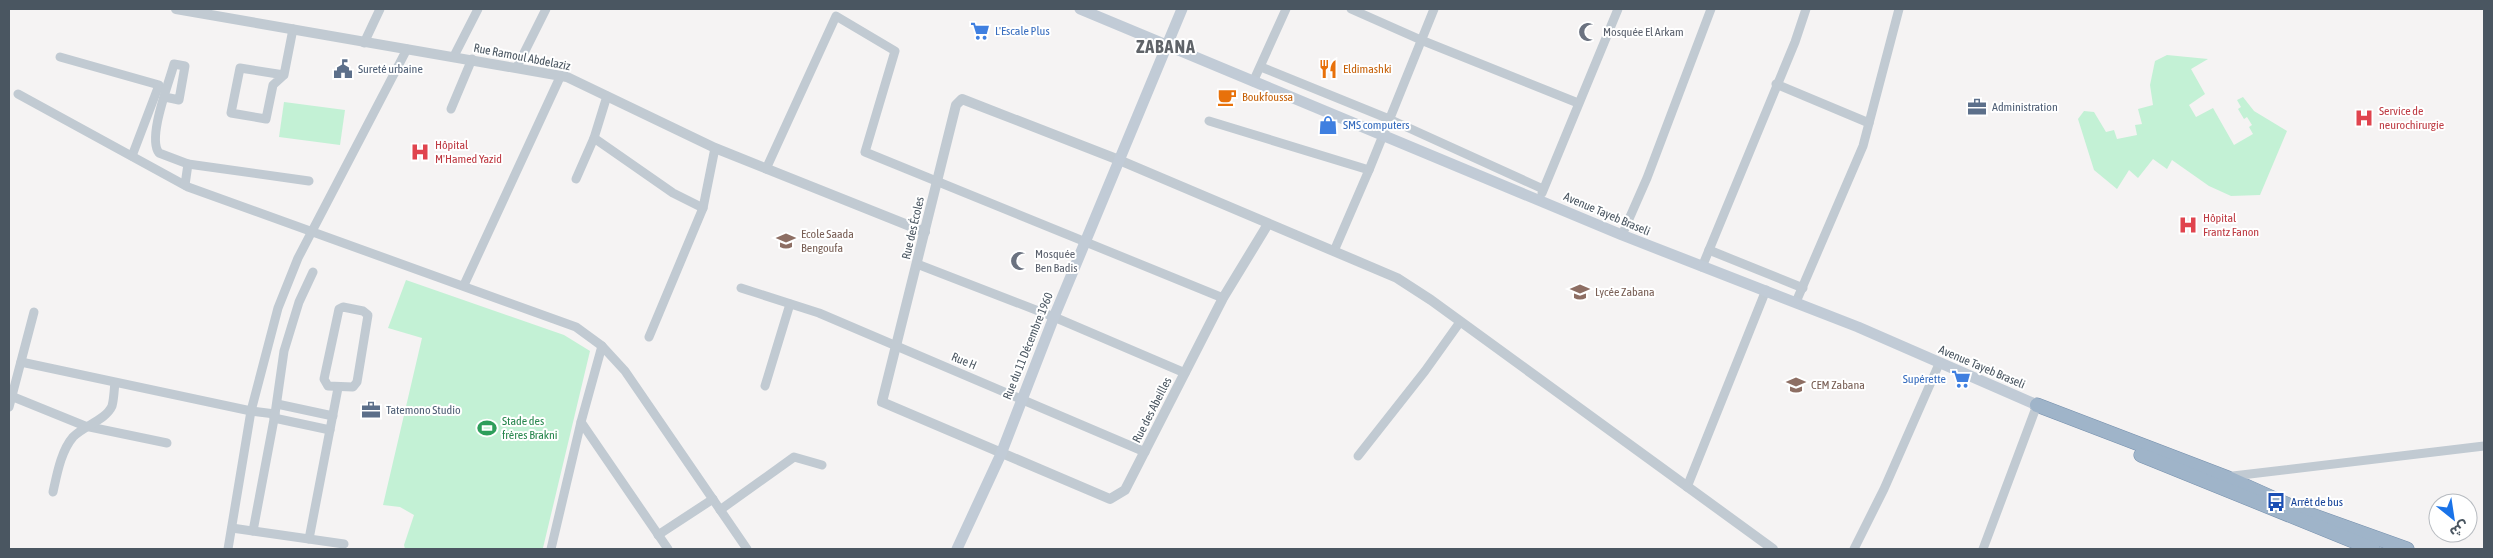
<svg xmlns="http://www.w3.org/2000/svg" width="2493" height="558" font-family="'Asap Condensed','Noto Sans Arabic',sans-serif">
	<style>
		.green { fill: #c3f1d5 }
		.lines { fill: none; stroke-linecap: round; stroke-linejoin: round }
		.trunk-casing { stroke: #7690ad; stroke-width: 15 }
		.minor { stroke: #c1cad2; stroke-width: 9 }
		.tertiary { stroke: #c1cad2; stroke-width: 10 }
		.secondary { stroke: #c1cbd6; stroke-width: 11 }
		.trunk { stroke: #9fb4c9; stroke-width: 14 }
		.labels { text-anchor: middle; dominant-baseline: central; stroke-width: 4; stroke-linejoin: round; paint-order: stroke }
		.shop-label { font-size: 12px; fill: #366cbe; stroke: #fff; text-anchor: start }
		.worship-label { font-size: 12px; fill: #5b616d; stroke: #fff; text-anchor: start }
		.street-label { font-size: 12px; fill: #4a5661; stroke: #fff }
		.service-label { font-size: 12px; fill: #4e5e75; stroke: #fff; text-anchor: start }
		.food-label { font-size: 12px; fill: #c56008; stroke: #fff; text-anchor: start }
		.health-label { font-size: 12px; fill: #be3a42; stroke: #fff; text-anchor: start }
		.education-label { font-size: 12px; fill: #785e54; stroke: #fff; text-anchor: start }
		.leisure-label { font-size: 12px; fill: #27864d; stroke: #fff; text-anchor: start }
		.transit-label { font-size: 12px; fill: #164399; stroke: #fff; text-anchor: start }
		.district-label { font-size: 18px; font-weight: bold; letter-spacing: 1px; fill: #5f6368; stroke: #fff }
	</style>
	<rect width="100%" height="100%" fill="#f5f3f3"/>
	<g class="green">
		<path d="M2167,55L2208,59L2191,69L2205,94L2189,105L2196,117L2213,108L2234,145L2253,134L2249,127L2252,125L2247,117L2244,119L2238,109L2241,107L2237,100L2243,97L2254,111L2287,131L2260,195L2231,196L2209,186L2172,160L2167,169L2153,159L2138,178L2129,170L2117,189L2094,170L2078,119L2084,111L2094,112L2106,132L2114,130L2117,139L2137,135L2135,125L2142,124L2138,109L2153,105L2150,85L2155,61Z"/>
		<path d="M284,102L345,110L340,145L279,137Z"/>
		<path d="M406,280L564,335L590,351L543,548L405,549L404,545L414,515L400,507L383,505L422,338L388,328Z"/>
	</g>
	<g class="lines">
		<g class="trunk-casing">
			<g id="trunk">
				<path d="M2037,405L2228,478L2306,513L2407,549"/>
				<path d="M2141,455L2373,549"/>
			</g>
		</g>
		<g class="minor">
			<path d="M1351,9L1421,40L1578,103"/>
			<path d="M364,43L380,9"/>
			<path d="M454,56L478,9"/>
			<path d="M60,57L159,85L132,156"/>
			<path d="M517,67L546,9"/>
			<path d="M1261,67L1389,119L1543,189"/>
			<path d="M284,75L240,68L231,113L266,119L273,85L284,75L293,29"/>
			<path d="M1253,82L1286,9"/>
			<path d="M1776,84L1869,123"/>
			<path d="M18,94L188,187L576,327L602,346L625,371L747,549"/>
			<path d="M165,97L179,100L185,66L174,64C169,83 147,138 159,153L188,164L185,185"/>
			<path d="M451,109L472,59"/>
			<path d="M1209,121L1369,170"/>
			<path d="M594,138L673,193L703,208"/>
			<path d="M188,164L309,181"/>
			<path d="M766,169L836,16L895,51L865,152L1223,298"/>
			<path d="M576,179L594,138L607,96"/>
			<path d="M1542,193L1618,9"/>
			<path d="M1622,235L1647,178L1711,9"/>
			<path d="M1709,250L1803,288"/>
			<path d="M1334,251L1369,170L1434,9"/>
			<path d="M917,264L1054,317L1185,373"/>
			<path d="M1702,267L1795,42L1806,9"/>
			<path d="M464,285L561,75"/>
			<path d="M741,288L819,313L1145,452"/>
			<path d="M1796,302L1863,146L1899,9"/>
			<path d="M343,307L363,311L368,315L357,382L353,387L328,386L324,379L339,309Z"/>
			<path d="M649,337L703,208L715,148"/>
			<path d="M21,362L251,411L275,414"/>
			<path d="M765,386L790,304"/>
			<path d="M11,396L85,426L167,443"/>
			<path d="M277,404L333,416"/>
			<path d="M9,407L34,312"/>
			<path d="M274,418L330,430"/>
			<path d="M581,422L602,346"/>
			<path d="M1358,456L1425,371L1460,322"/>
			<path d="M2227,479L2233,476L2484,446"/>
			<path d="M1687,487L1766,290"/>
			<path d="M53,492C57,474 61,451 73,437C83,426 106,420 112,406C114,399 114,390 115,383"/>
			<path d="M720,510L794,457L822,465"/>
			<path d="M232,528L344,544"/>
			<path d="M253,531L275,414L284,351L299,302L313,272"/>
			<path d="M658,535L713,499"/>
			<path d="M309,539L338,388"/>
			<path d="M228,549L251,411L278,308L298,258L407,49"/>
			<path d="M551,549L581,422L668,549"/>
			<path d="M1854,549L1884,489L1939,364"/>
			<path d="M1983,549L2037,405"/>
		</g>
		<g class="tertiary">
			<path d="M176,9L567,77L715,148L925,232"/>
			<path d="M1268,224L1223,298L1125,490L1110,499L882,402L956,105L962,99L1119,160L1397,278L1431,300L1773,549"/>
		</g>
		<g class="secondary">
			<path d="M1080,9L1622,235L1858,327L2037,405"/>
			<path d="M957,549L1001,454L1054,317L1182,9"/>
		</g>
		<use href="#trunk" class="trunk"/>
	</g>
	<defs>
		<g id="supermarket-bare" transform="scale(1.5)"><path d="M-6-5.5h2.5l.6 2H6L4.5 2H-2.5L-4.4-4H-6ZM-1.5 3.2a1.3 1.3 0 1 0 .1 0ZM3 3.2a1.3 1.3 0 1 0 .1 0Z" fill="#3f7fe0" stroke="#fff" stroke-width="2.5" paint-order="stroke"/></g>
		<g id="mosque-bare" transform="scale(1.5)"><path d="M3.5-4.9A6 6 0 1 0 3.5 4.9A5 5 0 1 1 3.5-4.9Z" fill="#6b7280" stroke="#fff" stroke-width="2.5" paint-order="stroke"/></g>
		<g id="civic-bare" transform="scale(1.5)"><path d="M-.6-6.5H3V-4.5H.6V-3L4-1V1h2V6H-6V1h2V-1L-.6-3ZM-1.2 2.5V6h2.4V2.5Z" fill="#5c6f8a" stroke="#fff" stroke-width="2.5" paint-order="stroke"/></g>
		<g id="restaurant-bare" transform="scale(1.5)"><path d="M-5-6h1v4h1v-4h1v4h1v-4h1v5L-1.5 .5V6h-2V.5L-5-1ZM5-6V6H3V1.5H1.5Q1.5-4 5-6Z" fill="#e8710a" stroke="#fff" stroke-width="2.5" paint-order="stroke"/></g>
		<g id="cafe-bare" transform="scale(1.5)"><path d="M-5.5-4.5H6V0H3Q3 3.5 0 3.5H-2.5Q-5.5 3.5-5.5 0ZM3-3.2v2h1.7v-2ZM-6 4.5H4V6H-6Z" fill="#e8710a" stroke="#fff" stroke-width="2.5" paint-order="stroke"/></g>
		<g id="office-bare" transform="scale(1.5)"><path d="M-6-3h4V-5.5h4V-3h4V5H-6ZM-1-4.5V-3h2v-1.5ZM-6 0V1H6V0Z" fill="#5c6f8a" stroke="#fff" stroke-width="2.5" paint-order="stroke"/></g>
		<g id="hospital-bare" transform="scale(1.5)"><path d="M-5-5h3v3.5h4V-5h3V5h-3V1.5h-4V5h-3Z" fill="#e0444e" stroke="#fff" stroke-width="2.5" paint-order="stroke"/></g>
		<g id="shop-bare" transform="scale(1.5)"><path d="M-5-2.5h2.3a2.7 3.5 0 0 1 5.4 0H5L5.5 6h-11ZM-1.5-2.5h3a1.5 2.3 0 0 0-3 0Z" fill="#3f7fe0" stroke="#fff" stroke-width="2.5" paint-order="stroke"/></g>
		<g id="school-bare" transform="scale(1.5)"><path d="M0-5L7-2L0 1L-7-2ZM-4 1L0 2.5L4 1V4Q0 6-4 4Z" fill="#8d6e63" stroke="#fff" stroke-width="2.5" paint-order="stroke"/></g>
		<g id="stadium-bare" transform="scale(1.5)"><path d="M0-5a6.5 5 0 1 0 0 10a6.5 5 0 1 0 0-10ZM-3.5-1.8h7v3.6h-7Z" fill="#2e9e5b" stroke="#fff" stroke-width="2.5" paint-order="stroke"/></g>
		<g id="bus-bare" transform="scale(1.5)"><path d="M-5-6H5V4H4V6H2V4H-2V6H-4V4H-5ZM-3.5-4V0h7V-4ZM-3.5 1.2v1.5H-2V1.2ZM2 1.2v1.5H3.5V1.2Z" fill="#1a4fb4" stroke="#fff" stroke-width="2.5" paint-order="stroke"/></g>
	</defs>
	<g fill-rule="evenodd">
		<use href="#supermarket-bare" x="980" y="31"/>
		<use href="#mosque-bare" x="1588" y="32"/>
		<use href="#civic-bare" x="343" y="69"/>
		<use href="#restaurant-bare" x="1328" y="69"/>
		<use href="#cafe-bare" x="1227" y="97"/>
		<use href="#office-bare" x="1977" y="107"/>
		<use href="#hospital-bare" x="2364" y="118"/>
		<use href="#shop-bare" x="1328" y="125"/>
		<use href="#hospital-bare" x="420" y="152"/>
		<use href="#hospital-bare" x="2188" y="225"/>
		<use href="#school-bare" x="786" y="241"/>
		<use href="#mosque-bare" x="1020" y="261"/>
		<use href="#school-bare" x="1580" y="292"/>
		<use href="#supermarket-bare" x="1961" y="379"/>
		<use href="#school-bare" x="1796" y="385"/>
		<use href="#office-bare" x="371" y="410"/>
		<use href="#stadium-bare" x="487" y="428"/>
		<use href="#bus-bare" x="2276" y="502"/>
	</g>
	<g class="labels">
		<g class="shop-label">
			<text x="995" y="31">L'Escale Plus</text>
			<text x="1343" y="125">SMS computers</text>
			<text x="1946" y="379" text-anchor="end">Supérette</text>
		</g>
		<g class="worship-label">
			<text x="1603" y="32">Mosquée El Arkam</text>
			<text x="1035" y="254">Mosquée<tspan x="1035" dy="14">Ben Badis</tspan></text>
		</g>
		<g class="street-label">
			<text transform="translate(522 57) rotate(11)">Rue Ramoul Abdelaziz</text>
			<text transform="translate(1607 214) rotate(23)">Avenue Tayeb Braseli</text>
			<text transform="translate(913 228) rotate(-77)">Rue des Écoles</text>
			<text transform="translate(1028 346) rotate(-68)">Rue du 11 Décembre 1960</text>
			<text transform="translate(964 361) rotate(23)">Rue H</text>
			<text transform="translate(1982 367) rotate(23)">Avenue Tayeb Braseli</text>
			<text transform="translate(1152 410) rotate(-63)">Rue des Abeilles</text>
		</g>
		<g class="service-label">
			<text x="358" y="69">Sureté urbaine</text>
			<text x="1992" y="107">Administration</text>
			<text x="386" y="410">Tatemono Studio</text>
		</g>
		<g class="food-label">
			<text x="1343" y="69">Eldimashki</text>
			<text x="1242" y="97">Boukfoussa</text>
		</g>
		<g class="health-label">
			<text x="2379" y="111">Service de<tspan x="2379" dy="14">neurochirurgie</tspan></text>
			<text x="435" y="145">Hôpital<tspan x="435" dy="14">M'Hamed Yazid</tspan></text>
			<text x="2203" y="218">Hôpital<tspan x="2203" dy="14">Frantz Fanon</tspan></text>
		</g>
		<g class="education-label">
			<text x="801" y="234">Ecole Saada<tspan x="801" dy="14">Bengoufa</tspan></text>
			<text x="1595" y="292">Lycée Zabana</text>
			<text x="1811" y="385">CEM Zabana</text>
		</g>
		<g class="leisure-label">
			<text x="502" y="421">Stade des<tspan x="502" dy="14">frères Brakni</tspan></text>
		</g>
		<g class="transit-label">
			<text x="2291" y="502">Arrêt de bus</text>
		</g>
		<g class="district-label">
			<text x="1166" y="46">ZABANA</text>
		</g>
	</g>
	<rect width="2493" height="558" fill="none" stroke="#4a5661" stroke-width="20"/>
	<g transform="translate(2453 518) rotate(150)"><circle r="24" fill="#ffffff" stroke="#b7bbc0"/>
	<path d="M0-4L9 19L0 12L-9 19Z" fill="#1a73e8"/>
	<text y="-8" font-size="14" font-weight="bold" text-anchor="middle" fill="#4a5661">ش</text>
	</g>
</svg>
